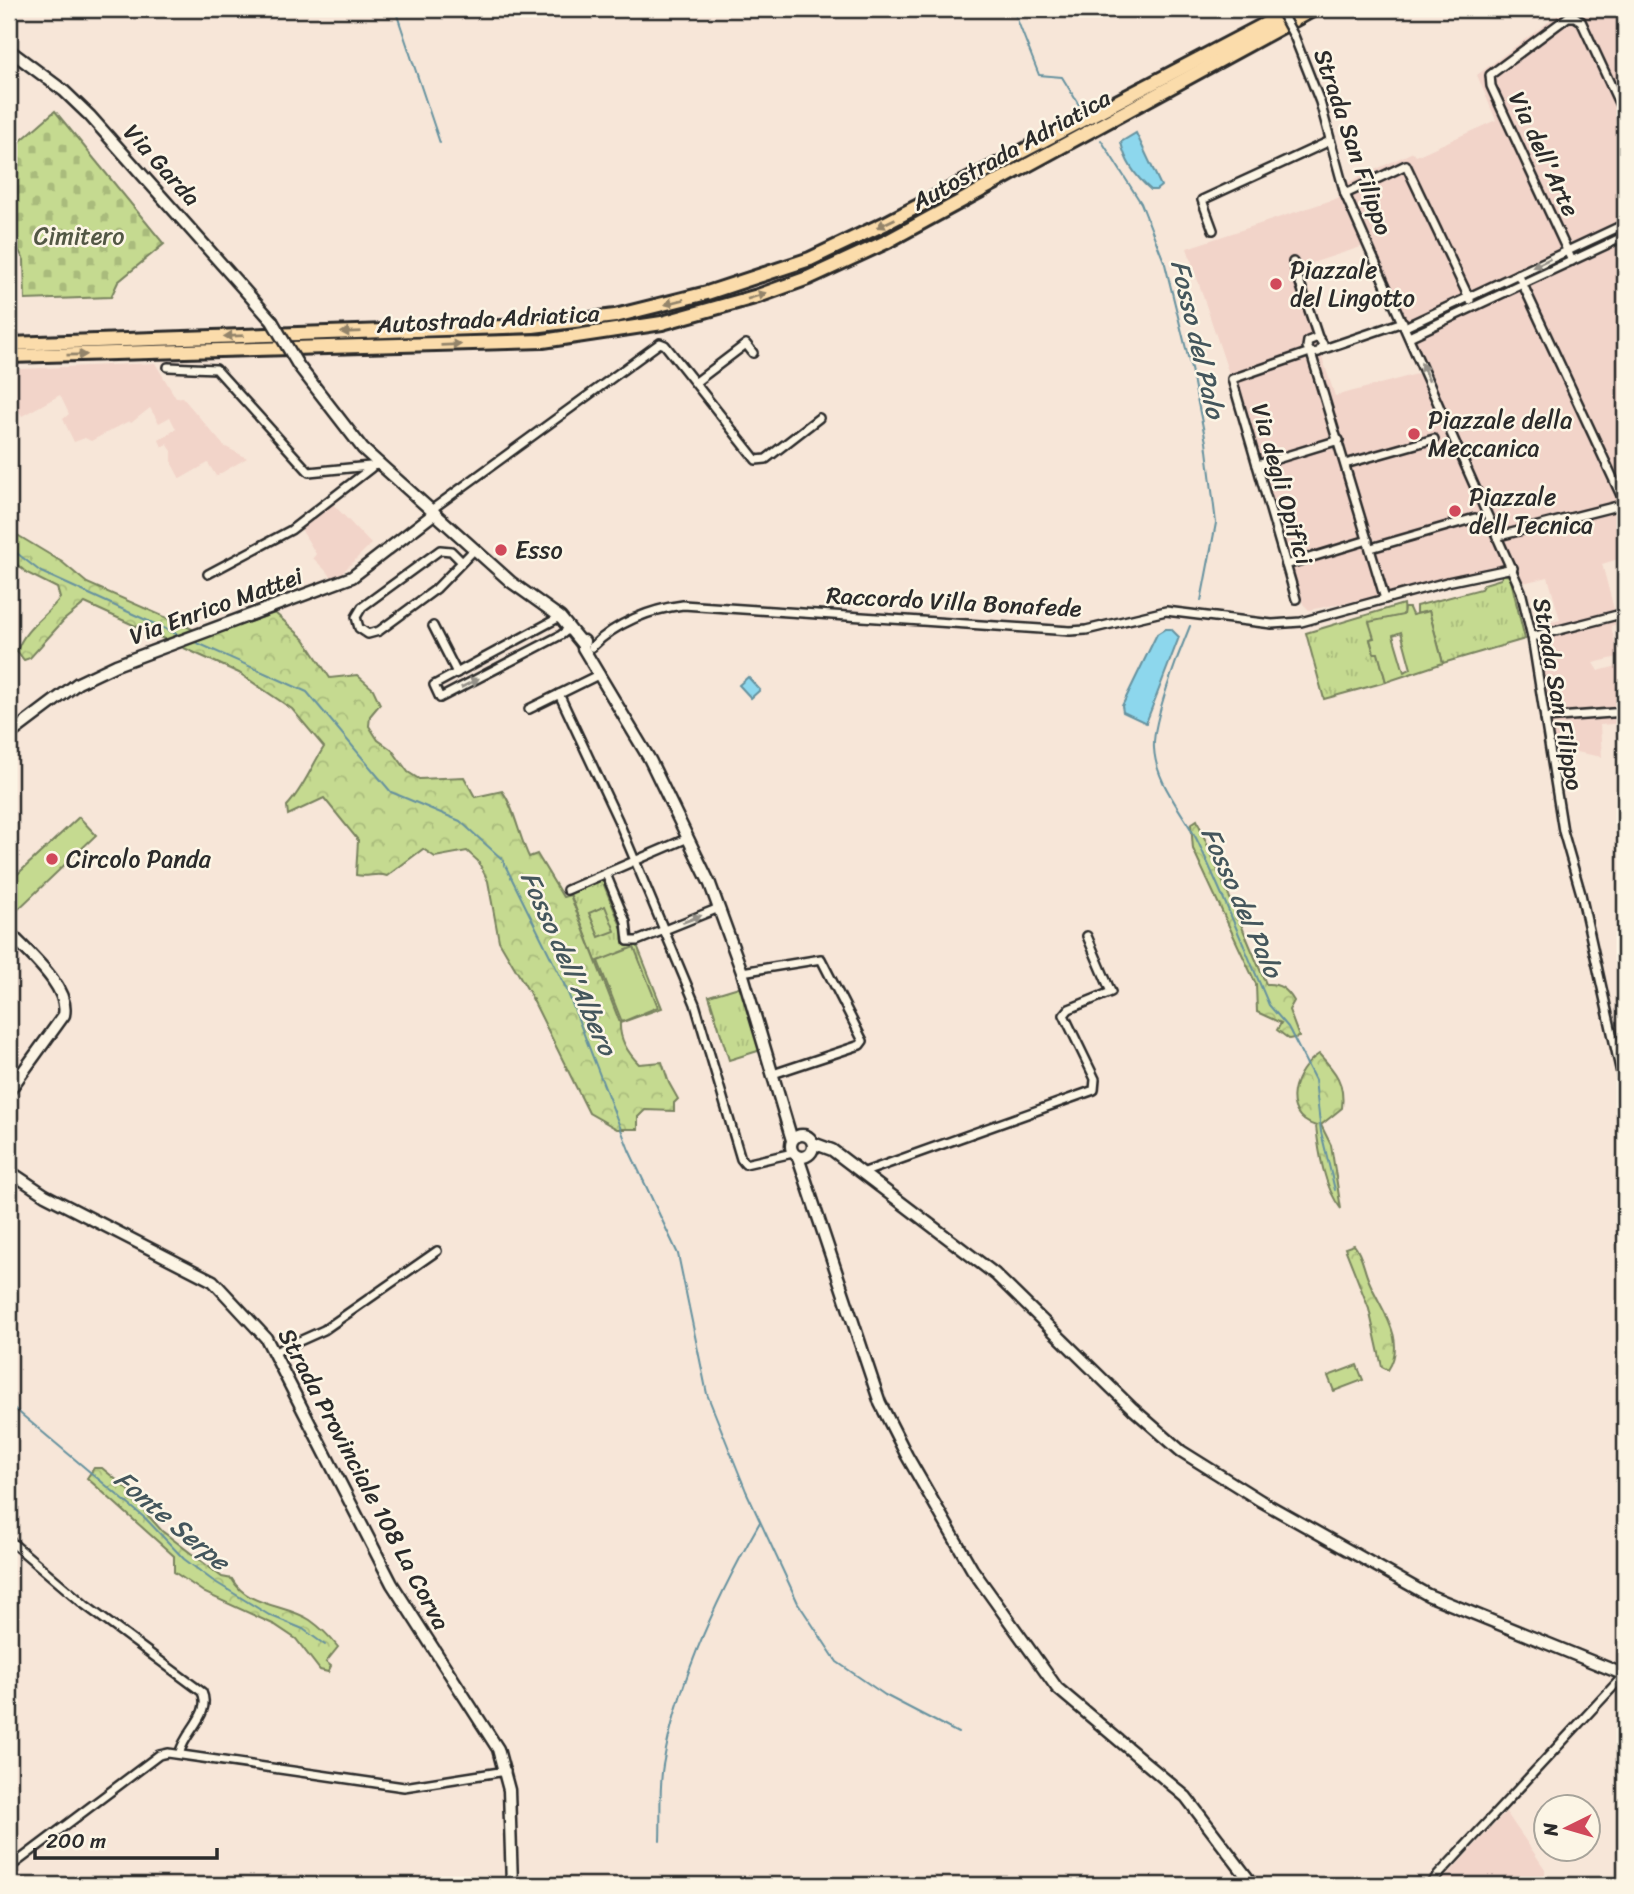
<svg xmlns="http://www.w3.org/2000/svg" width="1634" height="1894" font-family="Sriracha,sans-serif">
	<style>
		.built { fill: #f2d4c9; fill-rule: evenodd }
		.grass { fill: url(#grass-tufts); stroke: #78825e; stroke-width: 2 }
		.forest { fill: url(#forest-crowns); stroke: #78825e; stroke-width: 2 }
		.cemetery { fill: url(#cemetery-stones); stroke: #78825e; stroke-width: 2 }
		.garden { fill: #c5da90; stroke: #78825e; stroke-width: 2; fill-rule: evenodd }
		.water { fill: #8dd7ed; stroke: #66929f; stroke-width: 2 }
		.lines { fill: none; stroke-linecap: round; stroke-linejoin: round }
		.stream { stroke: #66929f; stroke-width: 2 }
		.street-casing { stroke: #2b2b2b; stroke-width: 12 }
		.secondary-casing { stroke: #2b2b2b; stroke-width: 15 }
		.highway-casing { stroke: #2b2b2b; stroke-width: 18 }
		.street { stroke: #fcf5e5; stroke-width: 7 }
		.secondary { stroke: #fcf5e5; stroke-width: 10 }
		.highway { stroke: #fbdcab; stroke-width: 12 }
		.street-bridge-casing { stroke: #2b2b2b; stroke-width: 12; stroke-linecap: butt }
		.secondary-bridge-casing { stroke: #2b2b2b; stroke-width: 15; stroke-linecap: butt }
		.street-bridge { stroke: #fcf5e5; stroke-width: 7 }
		.secondary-bridge { stroke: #fcf5e5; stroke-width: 10 }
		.oneway { fill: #93846b }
		.oneway2 { fill: #949088 }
		.poi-dot { fill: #d1495b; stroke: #fcf5e5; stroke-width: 2.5 }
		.labels { text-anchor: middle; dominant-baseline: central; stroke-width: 5; stroke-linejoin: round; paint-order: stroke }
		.street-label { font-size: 24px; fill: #2b2b2b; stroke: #fcf5e5 }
		.park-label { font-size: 24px; fill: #525744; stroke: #fcf5e5 }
		.poi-label { font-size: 24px; fill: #2b2b2b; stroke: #fcf5e5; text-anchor: start }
		.water-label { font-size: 26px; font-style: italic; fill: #44565c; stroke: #fcf5e5 }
	</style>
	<defs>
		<pattern id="grass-tufts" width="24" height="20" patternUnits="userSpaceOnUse" patternTransform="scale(1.75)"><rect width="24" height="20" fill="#c5da90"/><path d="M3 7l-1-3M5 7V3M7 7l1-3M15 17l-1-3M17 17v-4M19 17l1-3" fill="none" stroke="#a9bb7c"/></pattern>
		<pattern id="forest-crowns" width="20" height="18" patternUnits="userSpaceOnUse" patternTransform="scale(1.75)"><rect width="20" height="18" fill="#c5da90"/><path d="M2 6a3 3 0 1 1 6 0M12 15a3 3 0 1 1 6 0" fill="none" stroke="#a9bb7c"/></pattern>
		<pattern id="cemetery-stones" width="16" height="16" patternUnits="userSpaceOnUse" patternTransform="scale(1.75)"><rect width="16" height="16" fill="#c5da90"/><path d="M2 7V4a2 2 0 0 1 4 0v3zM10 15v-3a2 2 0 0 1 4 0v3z" fill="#a9bb7c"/></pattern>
	</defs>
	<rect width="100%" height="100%" fill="#f7e6d8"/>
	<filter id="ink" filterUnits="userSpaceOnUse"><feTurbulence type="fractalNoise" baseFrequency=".0143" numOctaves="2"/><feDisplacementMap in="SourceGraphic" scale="14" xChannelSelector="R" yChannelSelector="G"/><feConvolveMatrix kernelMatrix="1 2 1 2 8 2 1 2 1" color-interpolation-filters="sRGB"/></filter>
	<g filter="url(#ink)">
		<g class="built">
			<path d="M1566,9H1625V557L1602,564L1618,624L1611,626L1618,657L1593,663L1598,671L1625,664V723L1600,725L1602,757L1576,752L1554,743L1551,736L1536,626L1560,620L1548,577L1523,583L1515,562L1438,579L1361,602L1360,600L1309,610L1303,604L1236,373L1229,374L1187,248L1341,197L1338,187L1413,152L1416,156L1496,120L1477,75ZM1370,244L1428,371L1335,396L1322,357V334L1300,267Z"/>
			<path d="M155,363L176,398L182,397L224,446L247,458L216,476L208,463L180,479L172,464V451L167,444L162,447L159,440L176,429L170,417L159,423L150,408L131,423L129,421L91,441L85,438L74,442L63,419L69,414L60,395L22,416L9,394V383L20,369Z"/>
			<path d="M332,503L371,544L340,575L332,577L313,558L316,554L301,529Z"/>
			<path d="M1506,1812L1545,1869V1874L1531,1885H1438Z"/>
		</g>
		<g class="grass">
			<path d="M1503,574L1510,576L1525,639L1443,663L1429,611L1416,614V606L1481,589L1484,584L1501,579Z"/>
			<path d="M1403,604L1404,615L1370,640L1374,653L1378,652L1386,682L1324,699L1306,633Z"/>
			<path d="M596,881H606L604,885L621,926L624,923L627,943L637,945L662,1008L620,1023L569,891Z"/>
			<path d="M742,986L761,1050L729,1060L709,996Z"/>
		</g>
		<g class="forest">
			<path d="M9,530L62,562L87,583L208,636L275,613L304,639L330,678L357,675L373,689L380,704L370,716L369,726L378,740L392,750L408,772L419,779L464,777L475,797L502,791C513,804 520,839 529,857L537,854L563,897L570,895L620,1023C619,1040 628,1053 639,1064L662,1062L669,1083L678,1099L674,1103V1111L645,1110L638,1117V1129H617L589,1113L529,992L499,941L488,881L478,861L467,851L435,857L423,849L387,876C376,872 368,878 356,875L358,840L324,798L288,815L287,806C303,789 311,767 324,747L292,709L239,673L85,603L64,620L30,658L24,660L17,651C25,627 46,617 60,598L57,588L27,573L9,558Z"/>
			<path d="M1197,820L1266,984C1279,983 1287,989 1294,1001L1289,1010L1299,1037L1289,1039L1277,1030L1281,1023L1257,1012L1256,984L1193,849L1191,824Z"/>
			<path d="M1319,1054C1336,1072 1345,1083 1342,1108L1321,1125L1331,1145L1341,1209C1324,1187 1319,1153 1316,1126C1278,1114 1294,1070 1319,1054Z"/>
			<path d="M1354,1245C1363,1256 1363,1268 1369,1281C1380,1308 1408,1340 1388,1370L1382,1367L1369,1309L1345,1248Z"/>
			<path d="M94,1468H102L142,1501L145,1512L162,1531L222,1577L232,1579C247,1607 286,1604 310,1620C320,1627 330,1637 338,1647L326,1662L331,1666L328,1672L320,1670L296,1639L275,1625L205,1593L174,1572V1556L87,1478Z"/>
		</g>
		<path class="cemetery" d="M55,111L164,244L118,282L111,297L25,300L24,260L18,249L9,256V160L13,156L9,151Z"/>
		<g class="garden">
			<path d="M1404,608H1409L1412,615L1429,611L1443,663L1386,682L1378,653H1374L1370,639L1374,638L1369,622L1403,615ZM1401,632L1411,669L1404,672L1393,635Z"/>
			<path d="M79,817L96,835L9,918V882Z"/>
			<path d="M605,906L615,931L599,937L589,913Z"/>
			<path d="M634,947L658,1007L622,1022L598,961Z"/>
			<path d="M1357,1365L1363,1380L1334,1391L1328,1376Z"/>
		</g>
		<g class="water">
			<path d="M1136,133L1161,186L1156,190H1151C1137,178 1125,162 1121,142Z"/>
			<path d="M1165,629H1171L1179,637L1146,723L1123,712L1122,706L1157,634Z"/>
			<path d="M748,677L760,690L751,698L739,685Z"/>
		</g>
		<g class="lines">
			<g class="stream">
				<path d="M395,9L440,143"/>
				<path d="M1013,9L1039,75L1062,77L1079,105"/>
				<path d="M1101,140L1141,203L1165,264L1191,369L1206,442L1216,523L1201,601"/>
				<path d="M9,547L41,572L181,636"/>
				<path d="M1190,626C1179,652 1152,722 1154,748C1156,785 1184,812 1199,844C1224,897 1246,952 1269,1005L1288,1027L1315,1080L1321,1132L1335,1190"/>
				<path d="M193,641L307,692L391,792L460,821L502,859L566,988L629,1150L678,1254L707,1394L746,1491L798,1603L837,1662L885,1695L958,1733"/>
				<path d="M9,1404L146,1519L184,1559L212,1580L269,1615L303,1629L325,1645"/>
				<path d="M660,1841C661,1816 659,1789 663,1765C678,1680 717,1597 760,1522"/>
			</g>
			<g class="street-casing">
				<g id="street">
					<path d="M1294,36L1320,102L1345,194L1521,591L1532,637L1563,831L1581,894L1625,1091"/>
					<path d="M1345,194L1406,165L1470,300"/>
					<path d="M1213,230L1202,200L1330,141"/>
					<path d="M1572,261L1491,86L1490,75L1568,17H1575L1581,21L1625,116"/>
					<path d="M1293,262L1318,337L1323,344L1319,352L1311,353L1307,347L1308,341L1318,337"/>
					<path d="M1518,274L1625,504"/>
					<path d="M1405,327L1625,224"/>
					<path d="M1409,337L1625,236"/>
					<path d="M1321,350L1403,322"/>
					<path d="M1311,353L1385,599"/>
					<path d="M168,367L216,369L309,472L380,465"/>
					<path d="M696,382L746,344L753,353"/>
					<path d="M1345,464L1434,439"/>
					<path d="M1257,465L1339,440"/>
					<path d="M431,510L660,343L665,345L756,460L766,459L819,418"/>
					<path d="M1499,536L1625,504"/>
					<path d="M1371,548L1475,518"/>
					<path d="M462,562L451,551L440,550L362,607L356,617L359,628L368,634L379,631L436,589L474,550"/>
					<path d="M1286,565L1368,540"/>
					<path d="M208,574L291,530L371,468"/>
					<path d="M1296,599L1232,379L1310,352"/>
					<path d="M560,617L434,685L440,698L561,635L570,628"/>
					<path d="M433,626L457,673"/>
					<path d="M1532,637L1625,613"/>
					<path d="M592,647C615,623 651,609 683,605L1070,631L1086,630L1166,611L1272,624L1301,622L1447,582L1513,568"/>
					<path d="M559,694L618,820L695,1004L741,1159L745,1164L793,1153"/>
					<path d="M529,709L600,674"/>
					<path d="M1545,718L1625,712"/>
					<path d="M606,874L626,922L628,941H637L719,908"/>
					<path d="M567,890L688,838"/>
					<path d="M9,953L18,942"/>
					<path d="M742,972L821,959L863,1041L860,1045L773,1074"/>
					<path d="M862,1173L1094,1090L1095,1079L1064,1015L1069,1009L1111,992L1087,936"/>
					<path d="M275,1352L324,1330L437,1251"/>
					<path d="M9,1540L85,1605L202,1692C212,1714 185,1731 180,1752"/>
					<path d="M9,1868L159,1755L168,1753L404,1787L506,1771"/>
					<path d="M1429,1885L1625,1674"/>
				</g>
			</g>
			<g class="secondary-casing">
				<g id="secondary">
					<path d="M9,50L64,91L90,116L272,321"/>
					<path d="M298,365L363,449L511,582L560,617L582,644"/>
					<path d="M584,641L583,648L650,760L710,884L742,972L792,1140"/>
					<path d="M9,735L78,683L116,665L352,577L435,513"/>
					<path d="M9,932C27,952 70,987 64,1015L9,1091"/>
					<circle cx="802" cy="1146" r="11"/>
					<path d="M813,1143L832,1150L995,1274L1133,1409L1181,1451L1261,1501L1428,1595L1625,1675"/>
					<path d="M798,1157L880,1403L907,1456L972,1569L1057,1688L1186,1797L1253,1885"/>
					<path d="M9,1171L45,1195L213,1281L266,1338L392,1584L498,1749L509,1790L512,1885"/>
				</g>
			</g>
			<g class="highway-casing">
				<g id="highway">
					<path d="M9,344L533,326L615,316L707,293L810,259L886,223L1294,9"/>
					<path d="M9,356L543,341L662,323L758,296L808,278L886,242L1314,9"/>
				</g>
			</g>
			<use href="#street" class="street"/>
			<use href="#secondary" class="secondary"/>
			<use href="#highway" class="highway"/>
			<g class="street-bridge-casing">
				<path id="street-bridge" d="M1279,9L1294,36"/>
			</g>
			<g class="secondary-bridge-casing">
				<path id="secondary-bridge" d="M272,321L298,365"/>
			</g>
			<use href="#street-bridge" class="street-bridge"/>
			<use href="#secondary-bridge" class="secondary-bridge"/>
		</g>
		<defs><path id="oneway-solid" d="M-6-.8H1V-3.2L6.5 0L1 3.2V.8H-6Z" transform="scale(1.75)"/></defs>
		<g class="oneway">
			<use href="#oneway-solid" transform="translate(886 223) rotate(154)"/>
			<use href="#oneway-solid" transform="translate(757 296) rotate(-18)"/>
			<use href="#oneway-solid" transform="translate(674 302) rotate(166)"/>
			<use href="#oneway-solid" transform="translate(351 332) rotate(178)"/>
			<use href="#oneway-solid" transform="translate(234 336) rotate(178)"/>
			<use href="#oneway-solid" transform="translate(451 345) rotate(-2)"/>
			<use href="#oneway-solid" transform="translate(77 355) rotate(-1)"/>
		</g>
		<g class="oneway2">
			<use href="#oneway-solid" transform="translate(1541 263) rotate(155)"/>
			<use href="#oneway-solid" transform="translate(1425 372) rotate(-114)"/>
			<use href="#oneway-solid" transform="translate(470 683) rotate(-27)"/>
			<use href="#oneway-solid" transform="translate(692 919) rotate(-21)"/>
		</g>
	</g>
	<g class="poi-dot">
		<circle cx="1276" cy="284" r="7"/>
		<circle cx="1414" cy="434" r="7"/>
		<circle cx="1455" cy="511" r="7"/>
		<circle cx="501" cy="550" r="7"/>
		<circle cx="52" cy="859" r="7"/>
	</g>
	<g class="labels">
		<g class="street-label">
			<text transform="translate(1353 142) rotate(71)">Strada San Filippo</text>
			<text transform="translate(1011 150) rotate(-29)">Autostrada Adriatica</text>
			<text transform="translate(1544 154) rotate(65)">Via dell'Arte</text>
			<text transform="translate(162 165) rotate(48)">Via Garda</text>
			<text transform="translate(488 319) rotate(-3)">Autostrada Adriatica</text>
			<text transform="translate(1282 484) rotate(74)">Via degli Opifici</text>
			<text transform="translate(954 602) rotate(3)">Raccordo Villa Bonafede</text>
			<text transform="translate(216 606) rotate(-20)">Via Enrico Mattei</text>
			<text transform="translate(1558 694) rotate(80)">Strada San Filippo</text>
			<text transform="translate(364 1479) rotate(62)">Strada Provinciale 108 La Corva</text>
		</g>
		<g class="park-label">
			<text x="79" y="236">Cimitero</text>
		</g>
		<g class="poi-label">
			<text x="1290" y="270">Piazzale<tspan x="1290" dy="28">del Lingotto</tspan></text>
			<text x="1428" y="420">Piazzale della<tspan x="1428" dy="28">Meccanica</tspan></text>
			<text x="1469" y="497">Piazzale<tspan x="1469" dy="28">dell Tecnica</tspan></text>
			<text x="515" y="550">Esso</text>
			<text x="66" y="859">Circolo Panda</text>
		</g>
		<g class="water-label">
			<text transform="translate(1198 339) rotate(77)">Fosso del Palo</text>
			<text transform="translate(1242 902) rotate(66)">Fosso del Palo</text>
			<text transform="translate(569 963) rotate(66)">Fosso dell'Albero</text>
			<text transform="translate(172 1520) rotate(40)">Fonte Serpe</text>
		</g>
	</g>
	<rect width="1634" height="1894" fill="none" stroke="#fcf5e5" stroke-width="35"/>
	<rect x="18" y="18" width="1599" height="1859" fill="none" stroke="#2b2b2b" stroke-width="2.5" filter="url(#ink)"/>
	<g transform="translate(1567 1828) rotate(265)"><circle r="33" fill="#fcf5e5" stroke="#a8a49b" stroke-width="2"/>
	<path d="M0-5L12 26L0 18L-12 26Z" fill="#d1495b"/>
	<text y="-10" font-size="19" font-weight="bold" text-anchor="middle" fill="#2b2b2b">N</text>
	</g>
	<path d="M35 1848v10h182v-10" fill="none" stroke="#2b2b2b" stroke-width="3.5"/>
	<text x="46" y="1848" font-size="21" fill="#2b2b2b" stroke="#fcf5e5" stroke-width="5" paint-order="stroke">200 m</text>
</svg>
